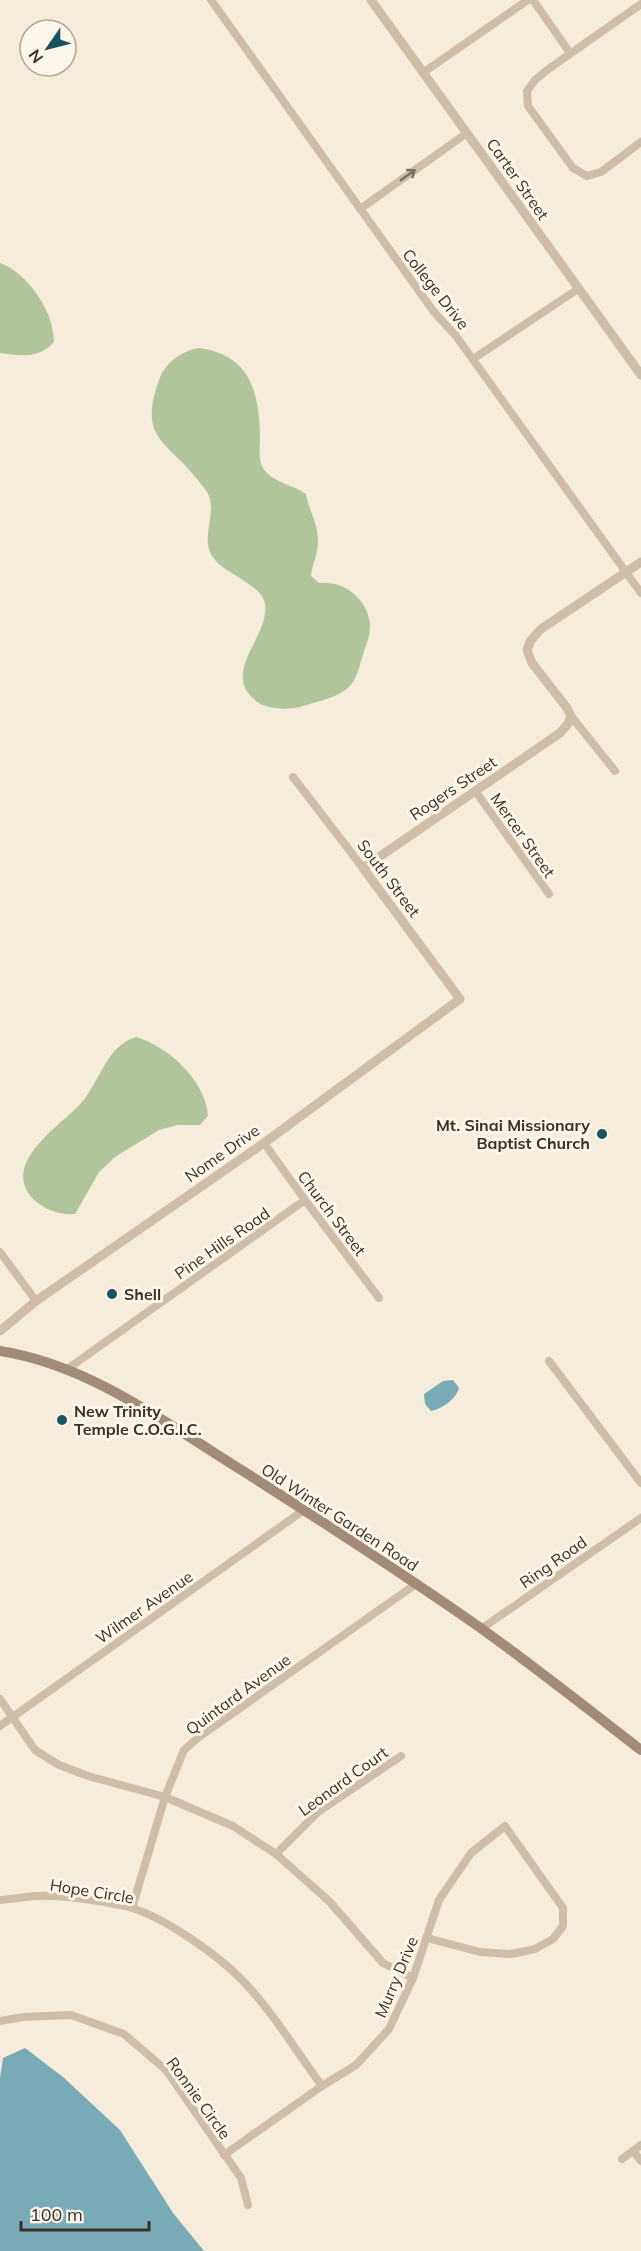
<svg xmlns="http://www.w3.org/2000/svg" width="641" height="2251" font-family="Mulish,sans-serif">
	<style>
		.green { fill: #b2c59a }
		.water { fill: #78abb5 }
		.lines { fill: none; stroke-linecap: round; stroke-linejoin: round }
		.minor { stroke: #cebda7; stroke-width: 8 }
		.tertiary { stroke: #cebda7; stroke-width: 9 }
		.secondary { stroke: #a28c78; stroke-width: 10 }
		.oneway { stroke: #7d6f61 }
		.poi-dot { fill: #195360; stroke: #fcf5e9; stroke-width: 2 }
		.labels { text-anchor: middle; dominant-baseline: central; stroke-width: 6; stroke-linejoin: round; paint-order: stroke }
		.street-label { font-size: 16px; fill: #3a3028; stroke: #fcf5e9 }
		.poi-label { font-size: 16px; font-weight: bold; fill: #3a3028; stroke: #fcf5e9; text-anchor: start }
	</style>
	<rect width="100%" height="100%" fill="#f5ecdc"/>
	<g class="green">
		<path d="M0,263C29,274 54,312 54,342C39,359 20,356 0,353Z"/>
		<path d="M199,348C250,355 259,391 260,436C260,446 258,460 263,468C271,482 294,485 306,494C309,511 319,526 318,542C318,554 312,565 311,576L319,583C344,581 366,597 370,623C371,635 365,647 362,658C359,668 356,680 349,687C337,698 318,701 303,706C291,710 270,710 259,703C217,674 270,638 265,604C262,585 228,575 215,560C199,541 215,520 210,499C208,491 202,486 198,480C166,440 138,439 159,380C165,363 181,351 199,348Z"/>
		<path d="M136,1037C168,1046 206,1081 208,1116L200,1125H177L159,1130L115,1157L99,1172L75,1214C60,1215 44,1210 33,1199C0,1162 61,1126 81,1103C100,1082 106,1046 136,1037Z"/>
	</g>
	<g class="water">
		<path d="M453,1380L459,1388C456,1399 442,1409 431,1411L425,1404L424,1394L443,1381Z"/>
		<path d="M25,2048L63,2077L120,2130L173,2213L204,2251H0V2078L3,2058Z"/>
	</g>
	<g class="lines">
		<g class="minor">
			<path d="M211,0L434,312L456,336L641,593"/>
			<path d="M533,0L570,53"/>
			<path d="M641,4L547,70L535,80L527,91L528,106L573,168L587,176L601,172L641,142"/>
			<path d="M424,72L528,0"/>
			<path d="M360,209L467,133"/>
			<path d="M473,359L578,289"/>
			<path d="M571,716L615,771"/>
			<path d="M293,777L363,868"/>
			<path d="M476,792L549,894"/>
			<path d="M264,1143L305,1200L379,1298"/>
			<path d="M0,1252L36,1301"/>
			<path d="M549,1361L641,1483"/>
			<path d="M66,1370L305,1200"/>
			<path d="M481,1629L641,1518"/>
			<path d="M0,1699L35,1750L59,1765L88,1776L165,1797L233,1826L276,1854L329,1901L383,1963L413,1978"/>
			<path d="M0,1726L304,1510"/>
			<path d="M276,1854L318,1812L401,1756"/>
			<path d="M0,1900C12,1899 24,1897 36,1896C58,1894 111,1902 132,1908C165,1918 218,1955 242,1980C273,2012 296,2051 322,2086"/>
			<path d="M132,1908L165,1797L184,1750L199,1737L416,1584"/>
			<path d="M0,2021L23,2017L71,2015L124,2034L166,2070L241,2178L248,2205"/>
			<path d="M633,2151L641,2161"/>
			<path d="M224,2155L322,2086L356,2065L389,2029L413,1978L439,1900L471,1853L505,1826L563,1908V1926L553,1939L535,1949L511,1954L480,1952L427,1938"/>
			<path d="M622,2159L641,2145"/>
		</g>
		<g class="tertiary">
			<path d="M371,0L641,375"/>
			<path d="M0,1331L36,1301L264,1143L460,999L363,868L560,733L568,724L571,716L567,708L532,663L527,650L531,640L541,629L641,562"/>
		</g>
		<path class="secondary" d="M0,1351C90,1365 167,1424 243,1471C323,1522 404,1574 482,1629C536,1668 588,1709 641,1750"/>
	</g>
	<defs><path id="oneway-shaft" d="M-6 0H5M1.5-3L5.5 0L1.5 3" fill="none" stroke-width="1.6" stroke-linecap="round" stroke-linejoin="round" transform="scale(1.5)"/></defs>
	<use class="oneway" href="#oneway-shaft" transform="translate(408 175) rotate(-36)"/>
	<g class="poi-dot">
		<circle cx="602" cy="1134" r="6"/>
		<circle cx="112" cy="1294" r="6"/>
		<circle cx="62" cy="1420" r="6"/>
	</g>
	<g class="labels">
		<g class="street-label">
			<text transform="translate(518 179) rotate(55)">Carter Street</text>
			<text transform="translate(436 289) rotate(52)">College Drive</text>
			<text transform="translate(453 788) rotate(-34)">Rogers Street</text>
			<text transform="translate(523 835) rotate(55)">Mercer Street</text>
			<text transform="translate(389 878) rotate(53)">South Street</text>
			<text transform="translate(222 1153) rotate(-35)">Nome Drive</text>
			<text transform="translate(332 1213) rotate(53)">Church Street</text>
			<text transform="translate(222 1243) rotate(-35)">Pine Hills Road</text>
			<text transform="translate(340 1517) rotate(33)">Old Winter Garden Road</text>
			<text transform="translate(553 1562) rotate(-35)">Ring Road</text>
			<text transform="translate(144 1607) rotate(-35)">Wilmer Avenue</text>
			<text transform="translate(238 1694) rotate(-36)">Quintard Avenue</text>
			<text transform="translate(343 1781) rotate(-36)">Leonard Court</text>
			<text transform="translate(92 1891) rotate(9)">Hope Circle</text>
			<text transform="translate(396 1977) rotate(-67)">Murry Drive</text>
			<text transform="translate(199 2098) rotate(54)">Ronnie Circle</text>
		</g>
		<g class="poi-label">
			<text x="590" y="1125" text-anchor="end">Mt. Sinai Missionary<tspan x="590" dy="18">Baptist Church</tspan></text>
			<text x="124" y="1294">Shell</text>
			<text x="74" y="1411">New Trinity<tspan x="74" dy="18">Temple C.O.G.I.C.</tspan></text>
		</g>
	</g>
	<g transform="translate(48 48) rotate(235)"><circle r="28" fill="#fcf5e9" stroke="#aea69c" stroke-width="1.5"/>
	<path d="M0-4.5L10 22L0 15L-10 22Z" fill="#195360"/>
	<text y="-9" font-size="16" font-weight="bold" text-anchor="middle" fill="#3a3028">N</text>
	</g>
	<path d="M21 2221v9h128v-9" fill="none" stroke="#3a3028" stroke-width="3"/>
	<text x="30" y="2221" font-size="18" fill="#3a3028" stroke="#fcf5e9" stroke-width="4.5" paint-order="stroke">100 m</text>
</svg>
